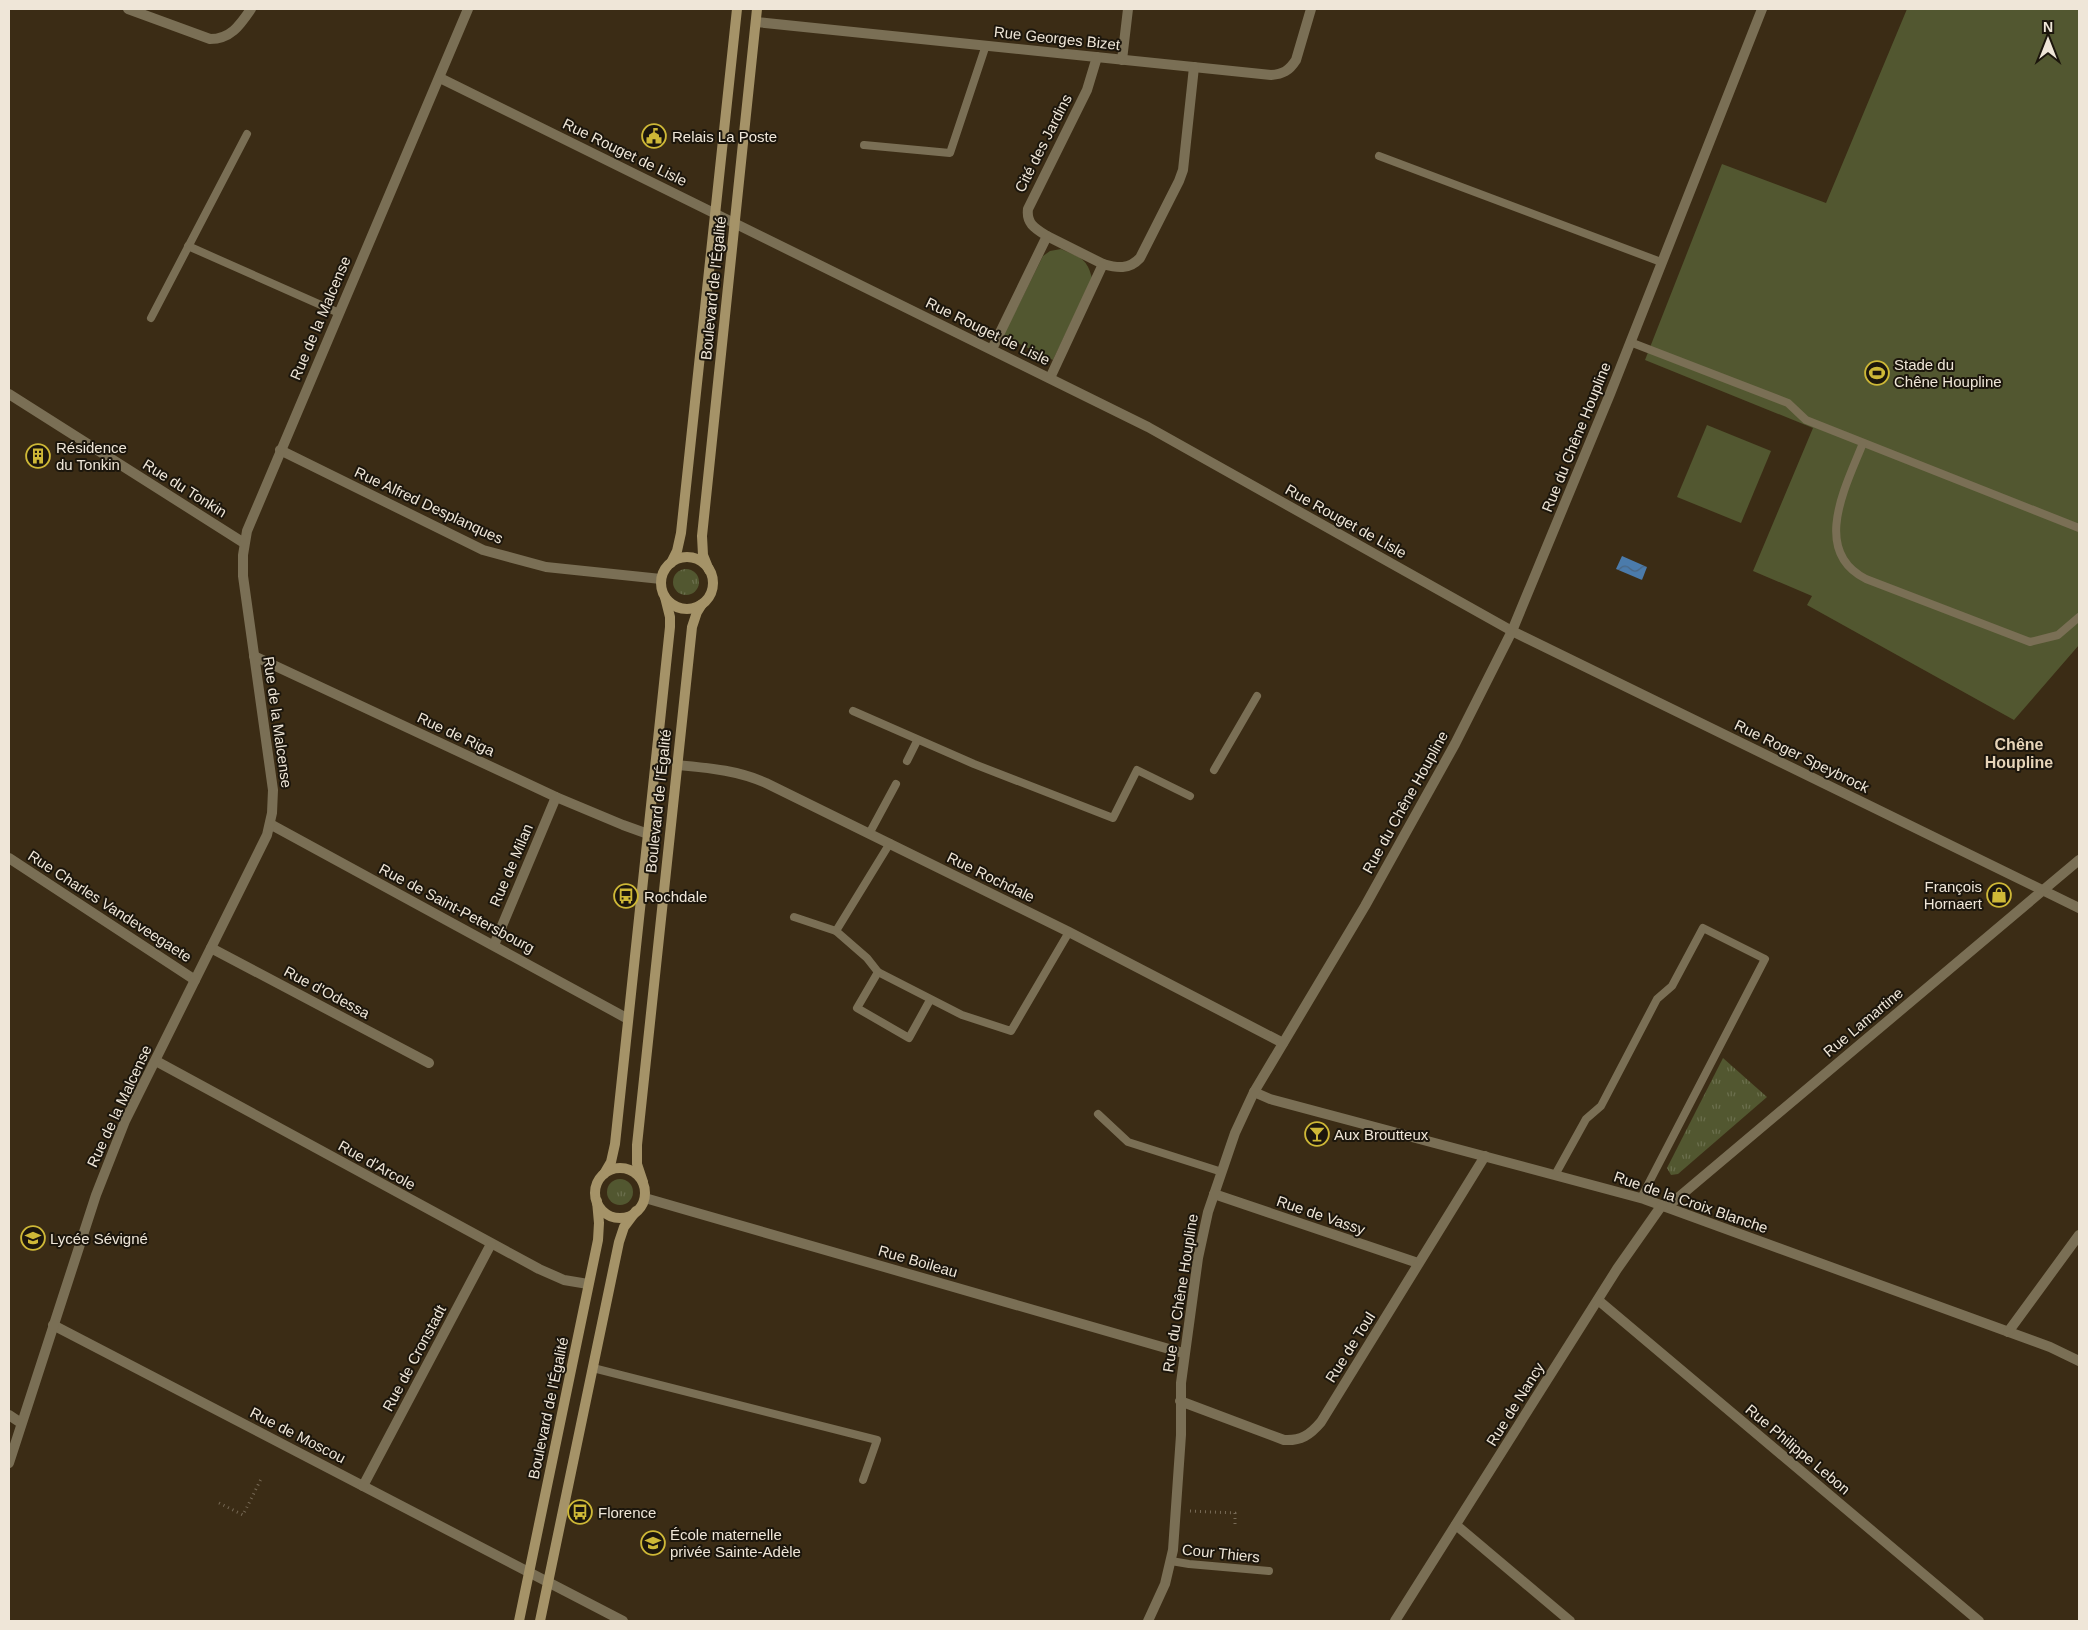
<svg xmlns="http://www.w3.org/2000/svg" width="2088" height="1630" font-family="Helvetica,sans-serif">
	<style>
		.grass { fill: url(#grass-tufts) }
		.green { fill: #525730 }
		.water { fill: url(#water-waves) }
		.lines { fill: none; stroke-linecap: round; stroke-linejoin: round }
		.path { stroke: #776a56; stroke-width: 3; stroke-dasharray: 1 4; stroke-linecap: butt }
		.service { stroke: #7a6f55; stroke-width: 8 }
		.minor { stroke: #7a6f55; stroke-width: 10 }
		.tertiary { stroke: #7a6f55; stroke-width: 10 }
		.secondary { stroke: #a59368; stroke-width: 10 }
		.labels { text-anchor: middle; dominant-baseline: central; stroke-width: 4; stroke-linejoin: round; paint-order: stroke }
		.street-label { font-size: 15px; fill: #efe6d8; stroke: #1c160c }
		.poi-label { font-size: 15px; fill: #efe6d8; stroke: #1c160c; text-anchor: start }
		.neighbourhood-label { font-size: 16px; font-weight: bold; fill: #e6d4b8; stroke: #1c160c }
	</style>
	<defs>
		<pattern id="grass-tufts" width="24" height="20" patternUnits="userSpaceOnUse" patternTransform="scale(1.25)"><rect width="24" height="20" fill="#525730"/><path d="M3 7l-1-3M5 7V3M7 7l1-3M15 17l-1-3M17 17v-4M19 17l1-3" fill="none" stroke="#6b6f4d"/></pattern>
		<pattern id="water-waves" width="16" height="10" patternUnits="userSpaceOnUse" patternTransform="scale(1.25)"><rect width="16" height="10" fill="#4b7bab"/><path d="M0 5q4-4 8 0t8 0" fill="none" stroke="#4a6581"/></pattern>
	</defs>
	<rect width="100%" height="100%" fill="#3b2c15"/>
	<g class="grass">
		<circle cx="686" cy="582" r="13"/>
		<path d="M1723,1058L1767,1097L1678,1174L1671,1175L1667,1168Z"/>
		<circle cx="620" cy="1192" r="13"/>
	</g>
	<g class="green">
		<path d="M1907,9H2079V645L2014,720L1807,605L1812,596L1753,571L1813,428L1645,360L1722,164L1826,203Z"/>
		<path d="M1061,249C1078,257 1087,257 1092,278L1053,360L1003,336L1043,256L1050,251Z"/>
		<path d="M1707,425L1771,451L1741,523L1677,497Z"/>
	</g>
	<path class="water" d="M1622,556L1647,567L1642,580L1616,569Z"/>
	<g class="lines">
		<g class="path">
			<path d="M219,1503L243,1515L261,1479"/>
			<path d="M1190,1511L1235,1513V1527"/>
		</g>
		<g class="service">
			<path d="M864,145L950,153L986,45"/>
			<path d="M1379,156L1661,262"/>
			<path d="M188,246L339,313"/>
			<path d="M151,318L247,134"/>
			<path d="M1630,342L1788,403L1806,420L2079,528"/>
			<path d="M1863,443C1847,484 1810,551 1866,579L2030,642L2058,635L2079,617"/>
			<path d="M853,711L974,764L1113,818L1137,770L1190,796"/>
			<path d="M907,761L917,741"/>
			<path d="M1214,770L1257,696"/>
			<path d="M869,834L896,784"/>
			<path d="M794,917L836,931L867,958L878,972L962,1015L1011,1031L1069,932"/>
			<path d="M836,931L890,843"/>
			<path d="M878,972L857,1008L909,1038L930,1000"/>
			<path d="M1098,1114L1128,1142L1222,1172"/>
			<path d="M1555,1175L1586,1119L1601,1106L1657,999L1672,986L1703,928L1765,959L1641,1198"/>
			<path d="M593,1368L877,1440L863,1480"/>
			<path d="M1171,1561L1189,1564L1269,1571"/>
		</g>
		<g class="minor">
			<path d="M128,9L210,39C231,39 240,25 251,9"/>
			<path d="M756,22L1271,75C1283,74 1289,71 1296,60L1311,9"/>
			<path d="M1122,60L1128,9"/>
			<path d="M1047,236L1103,264"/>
			<path d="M992,349L1047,236C1036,229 1026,224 1028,209L1087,90L1097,57"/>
			<path d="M1050,378L1103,264C1117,268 1129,270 1140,258L1179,181L1183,170L1194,67"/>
			<path d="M9,394L244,543"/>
			<path d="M280,450L483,550L546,567L661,579"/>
			<path d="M1512,631L2079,908"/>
			<path d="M254,656L556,797L623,825L648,834"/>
			<path d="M677,765C708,768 737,770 766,783L1069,932L1283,1043"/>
			<path d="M270,824L628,1019"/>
			<path d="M9,858L195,980"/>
			<path d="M494,945L556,797"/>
			<path d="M211,948L429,1063"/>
			<path d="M156,1061L539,1269L564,1280L588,1284"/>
			<path d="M1254,1092L1270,1099L1644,1199L2050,1347L2079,1361"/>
			<path d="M1214,1194L1418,1263"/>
			<path d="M645,1198L1183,1353"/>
			<path d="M1667,1207L2079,860"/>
			<path d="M1598,1300L1979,1621"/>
			<path d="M53,1325L623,1621"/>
			<path d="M2008,1332L2079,1235"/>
			<path d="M1180,1401L1284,1440C1301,1441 1310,1435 1321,1422L1485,1156"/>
			<path d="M9,1415L21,1423"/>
			<path d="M363,1486L491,1244"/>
			<path d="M1456,1525L1570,1621"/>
			<path d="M1395,1621L1617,1269L1662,1205"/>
		</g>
		<g class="tertiary">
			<path d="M440,78L1148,427L1512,631"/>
			<path d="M9,1463L96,1195L125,1121L267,835L272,813L273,790L243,576V555L247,531L468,9"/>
			<path d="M1148,1621L1165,1584L1173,1550L1181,1435V1383L1198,1258L1208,1212L1235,1133L1254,1092L1365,906L1455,744L1512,631L1610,394L1762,9"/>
		</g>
		<g class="secondary">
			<circle cx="687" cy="583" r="26"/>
			<path d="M671,563L677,551L681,533L737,9"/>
			<path d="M709,570L703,555L702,536L757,9"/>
			<circle cx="620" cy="1193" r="25"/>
			<path d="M604,1174L611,1162L615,1144L670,627V617L665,597"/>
			<path d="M643,1182L637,1164V1145L692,627L697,612L702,604"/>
			<path d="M519,1621L598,1240L599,1223L597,1201"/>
			<path d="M540,1621L619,1242L624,1227L636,1211"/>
		</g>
	</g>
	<defs>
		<g id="civic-ring" transform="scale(1.25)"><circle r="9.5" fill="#1c160c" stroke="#ceb837" stroke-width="1.5"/><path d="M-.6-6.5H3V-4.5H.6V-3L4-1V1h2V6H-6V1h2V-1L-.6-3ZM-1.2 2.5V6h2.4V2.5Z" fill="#ceb837"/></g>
		<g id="stadium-ring" transform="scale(1.25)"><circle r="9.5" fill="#1c160c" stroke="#ceb837" stroke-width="1.5"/><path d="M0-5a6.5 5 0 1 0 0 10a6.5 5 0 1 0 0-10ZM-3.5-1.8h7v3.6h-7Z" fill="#ceb837"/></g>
		<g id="building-ring" transform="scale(1.25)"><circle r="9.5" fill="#1c160c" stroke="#ceb837" stroke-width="1.5"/><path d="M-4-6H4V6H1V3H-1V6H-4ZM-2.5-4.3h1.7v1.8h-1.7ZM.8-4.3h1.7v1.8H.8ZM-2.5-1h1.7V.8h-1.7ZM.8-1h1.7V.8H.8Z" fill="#ceb837"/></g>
		<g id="shop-ring" transform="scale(1.25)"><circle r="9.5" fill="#1c160c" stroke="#ceb837" stroke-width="1.5"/><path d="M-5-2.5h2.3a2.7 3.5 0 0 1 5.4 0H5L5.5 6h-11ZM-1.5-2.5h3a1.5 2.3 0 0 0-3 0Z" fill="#ceb837"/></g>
		<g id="bus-ring" transform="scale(1.25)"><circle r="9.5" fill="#1c160c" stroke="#ceb837" stroke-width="1.5"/><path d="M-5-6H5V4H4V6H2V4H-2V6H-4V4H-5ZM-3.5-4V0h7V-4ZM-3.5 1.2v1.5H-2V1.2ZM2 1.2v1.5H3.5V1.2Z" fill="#ceb837"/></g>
		<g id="bar-ring" transform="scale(1.25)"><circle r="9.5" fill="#1c160c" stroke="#ceb837" stroke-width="1.5"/><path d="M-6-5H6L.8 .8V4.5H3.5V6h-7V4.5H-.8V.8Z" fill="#ceb837"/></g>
		<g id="school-ring" transform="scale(1.25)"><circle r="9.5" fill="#1c160c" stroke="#ceb837" stroke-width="1.5"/><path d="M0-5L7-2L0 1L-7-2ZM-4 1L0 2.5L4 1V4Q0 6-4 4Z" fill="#ceb837"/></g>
	</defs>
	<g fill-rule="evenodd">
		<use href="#civic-ring" x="654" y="136"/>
		<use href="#stadium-ring" x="1877" y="373"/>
		<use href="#building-ring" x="38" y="456"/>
		<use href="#shop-ring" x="1999" y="895"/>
		<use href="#bus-ring" x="626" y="896"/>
		<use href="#bar-ring" x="1317" y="1134"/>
		<use href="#school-ring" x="33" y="1238"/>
		<use href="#bus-ring" x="580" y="1512"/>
		<use href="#school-ring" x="653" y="1543"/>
	</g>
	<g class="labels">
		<g class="street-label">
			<text transform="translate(1057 38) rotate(6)">Rue Georges Bizet</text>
			<text transform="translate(1043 143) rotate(-63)">Cité des Jardins</text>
			<text transform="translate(625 152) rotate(26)">Rue Rouget de Lisle</text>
			<text transform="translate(713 288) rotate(-84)">Boulevard de l'Égalité</text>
			<text transform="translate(320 318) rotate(-67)">Rue de la Malcense</text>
			<text transform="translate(988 331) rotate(26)">Rue Rouget de Lisle</text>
			<text transform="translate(1576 437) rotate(-68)">Rue du Chêne Houpline</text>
			<text transform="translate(185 488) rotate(32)">Rue du Tonkin</text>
			<text transform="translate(429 505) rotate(25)">Rue Alfred Desplanques</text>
			<text transform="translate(1346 521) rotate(29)">Rue Rouget de Lisle</text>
			<text transform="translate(278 722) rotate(82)">Rue de la Malcense</text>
			<text transform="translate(456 734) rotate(25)">Rue de Riga</text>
			<text transform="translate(1802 756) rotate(26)">Rue Roger Speybrock</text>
			<text transform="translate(658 801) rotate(-84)">Boulevard de l'Égalité</text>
			<text transform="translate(1405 802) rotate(-61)">Rue du Chêne Houpline</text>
			<text transform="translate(511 865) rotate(-67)">Rue de Milan</text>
			<text transform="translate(991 877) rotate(26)">Rue Rochdale</text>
			<text transform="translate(110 906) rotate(33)">Rue Charles Vandeveegaete</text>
			<text transform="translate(457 908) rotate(28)">Rue de Saint-Petersbourg</text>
			<text transform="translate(327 992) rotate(28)">Rue d'Odessa</text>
			<text transform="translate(1863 1022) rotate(-40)">Rue Lamartine</text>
			<text transform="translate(119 1106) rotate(-65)">Rue de la Malcense</text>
			<text transform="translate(377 1165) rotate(29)">Rue d'Arcole</text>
			<text transform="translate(1691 1202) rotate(19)">Rue de la Croix Blanche</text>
			<text transform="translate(1321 1215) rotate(19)">Rue de Vassy</text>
			<text transform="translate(918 1261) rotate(16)">Rue Boileau</text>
			<text transform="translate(1180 1293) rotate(-81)">Rue du Chêne Houpline</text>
			<text transform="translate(1350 1347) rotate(-58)">Rue de Toul</text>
			<text transform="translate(414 1358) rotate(-62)">Rue de Cronstadt</text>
			<text transform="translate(1515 1404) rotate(-58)">Rue de Nancy</text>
			<text transform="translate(548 1408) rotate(-78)">Boulevard de l'Égalité</text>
			<text transform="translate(298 1435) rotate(27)">Rue de Moscou</text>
			<text transform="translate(1798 1449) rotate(40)">Rue Philippe Lebon</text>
			<text transform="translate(1221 1553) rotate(6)">Cour Thiers</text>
		</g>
		<g class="poi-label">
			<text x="672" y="136">Relais La Poste</text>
			<text x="1894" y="364">Stade du<tspan x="1894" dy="17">Chêne Houpline</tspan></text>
			<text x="56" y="447">Résidence<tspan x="56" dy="17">du Tonkin</tspan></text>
			<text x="1982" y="886" text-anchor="end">François<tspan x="1982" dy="17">Hornaert</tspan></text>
			<text x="644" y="896">Rochdale</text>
			<text x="1334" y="1134">Aux Broutteux</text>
			<text x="50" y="1238">Lycée Sévigné</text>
			<text x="598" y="1512">Florence</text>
			<text x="670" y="1534">École maternelle<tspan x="670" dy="17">privée Sainte-Adèle</tspan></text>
		</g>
		<g class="neighbourhood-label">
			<text x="2019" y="744">Chêne<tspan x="2019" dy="18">Houpline</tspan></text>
		</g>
	</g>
	<rect width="2088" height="1630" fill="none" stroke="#efe6d8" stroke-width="20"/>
	<g transform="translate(2048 40)" stroke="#1c160c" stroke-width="4" paint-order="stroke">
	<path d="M0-4L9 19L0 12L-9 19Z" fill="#efe6d8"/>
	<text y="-8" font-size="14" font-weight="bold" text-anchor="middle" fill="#efe6d8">N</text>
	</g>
</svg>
